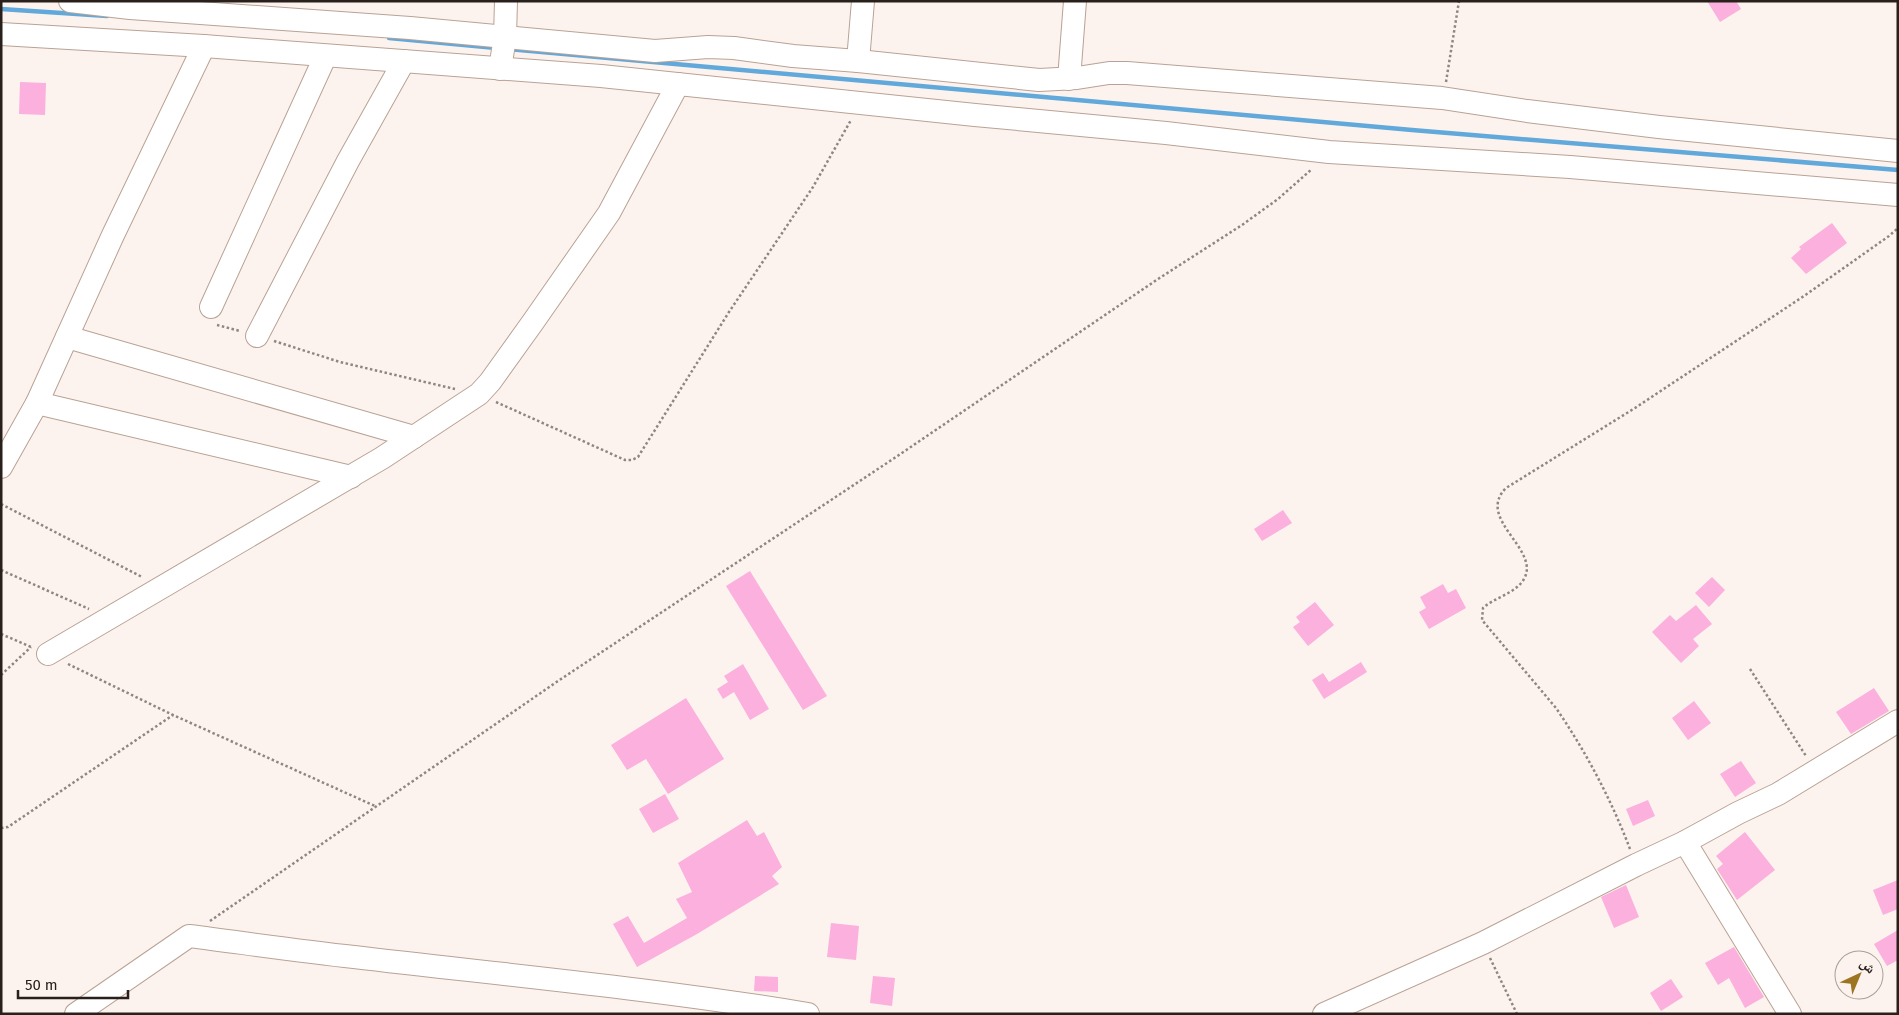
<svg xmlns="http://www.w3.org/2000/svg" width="1899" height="1015" font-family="'Fira Sans','Noto Naskh Arabic',sans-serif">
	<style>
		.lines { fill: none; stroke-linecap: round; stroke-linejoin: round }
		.stream { stroke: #61a8db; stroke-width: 4.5 }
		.building { fill: #fbb0de }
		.minor-casing { stroke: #b9a295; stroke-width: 24 }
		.path { stroke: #908681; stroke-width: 2.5; stroke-dasharray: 2.5 2.5; stroke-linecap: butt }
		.minor { stroke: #fff; stroke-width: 22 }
	</style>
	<rect width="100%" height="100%" fill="#fdf3ee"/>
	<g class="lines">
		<g class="stream">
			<path d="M1,9L107,16"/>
			<path d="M389,38L496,48"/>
			<path d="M508,49L1412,130L1898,170"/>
		</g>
	</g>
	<g class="building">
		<path d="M1707,1H1736L1741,9L1720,22Z"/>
		<path d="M20,82L46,83L45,115L19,114Z"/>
		<path d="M1832,223L1847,243L1806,274L1791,258L1801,249L1799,247Z"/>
		<path d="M1283,510L1292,523L1262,541L1254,529Z"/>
		<path d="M750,571L827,696L803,710L726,586Z"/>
		<path d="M1712,577L1725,590L1709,607L1695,593Z"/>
		<path d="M1443,584L1448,593L1456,589L1466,608L1429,629L1419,612L1426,608L1420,597Z"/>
		<path d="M1315,602L1334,625L1308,646L1293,627L1300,622L1296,617Z"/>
		<path d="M1696,605L1712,624L1693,639L1699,646L1681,663L1652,632L1670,615L1676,621Z"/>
		<path d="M1361,662L1367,672L1324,699L1312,680L1323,673L1329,682Z"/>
		<path d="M743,664L769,709L750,720L734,692L723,699L717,689L728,682L724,676Z"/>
		<path d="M1874,688L1889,711L1851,734L1836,712Z"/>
		<path d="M686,698L724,759L668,794L646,759L627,770L611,745Z"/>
		<path d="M1694,701L1711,723L1688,740L1672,718Z"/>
		<path d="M1741,761L1756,783L1735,797L1720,774Z"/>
		<path d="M665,794L679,819L653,833L639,809Z"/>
		<path d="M1648,800L1655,816L1633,826L1626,809Z"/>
		<path d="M747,820L757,836L764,832L782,867L772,876L779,884L697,934L637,967L613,924L628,916L644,943L687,918L676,899L692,892L678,863Z"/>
		<path d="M1745,832L1775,870L1737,900L1717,869L1723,864L1716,856Z"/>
		<path d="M1898,880V909L1883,915L1873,890Z"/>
		<path d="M1626,885L1639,917L1614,928L1601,897Z"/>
		<path d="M831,923L859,926L856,960L827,957Z"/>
		<path d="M1898,930V960L1887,966L1874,944Z"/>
		<path d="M1734,947L1764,997L1745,1008L1729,978L1718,985L1705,963Z"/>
		<path d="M755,976L778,977V992L754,991Z"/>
		<path d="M873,976L895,978L892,1006L870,1003Z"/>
		<path d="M1671,979L1683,997L1661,1011L1650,993Z"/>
	</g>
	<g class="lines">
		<g class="minor-casing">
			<g id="minor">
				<path d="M70,1L130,8L410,28L655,51L708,47L734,48L793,56L858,61L1039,80L1077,78L1109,73H1127L1442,98L1527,111L1659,127L1898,151"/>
				<path d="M1,34L204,46L601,76L975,115L1166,133L1329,152L1570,167L1898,195"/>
				<path d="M858,61L863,1"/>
				<path d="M500,69L505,37L506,1"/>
				<path d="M1069,79L1075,1"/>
				<path d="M211,307L325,57"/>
				<path d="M257,336L348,161L404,61"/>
				<path d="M67,337L414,437"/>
				<path d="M37,403L351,477"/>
				<path d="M1,467L37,403L113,235L204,46"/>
				<path d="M48,654L382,458L479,394L490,382L533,322L609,213L678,84"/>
				<path d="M1685,842L1790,1014"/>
				<path d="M76,1014L189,936C244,943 299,951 354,957C506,975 658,989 808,1014"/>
				<path d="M1324,1014L1483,943L1636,865L1685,842L1738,813L1778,794L1898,721"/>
			</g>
		</g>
		<g class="path">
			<path d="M1446,82L1459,1"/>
			<path d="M217,325L240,331"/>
			<path d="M274,341L340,362L455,389"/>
			<path d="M496,402L625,460H632L638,457L729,312L813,187L851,120"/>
			<path d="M1,504L142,577"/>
			<path d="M1,570L89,609"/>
			<path d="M1,634L31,647"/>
			<path d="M68,664L173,715L375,806"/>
			<path d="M1750,669L1806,756"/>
			<path d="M1,675L31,647"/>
			<path d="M1,828L8,827L173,715"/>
			<path d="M1630,849C1611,799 1586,752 1556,708L1482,620L1483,608C1495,597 1515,594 1524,579C1541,549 1475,519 1506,488L1635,408L1804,296L1889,236L1898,228"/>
			<path d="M210,921L558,681L896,457L1158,279L1242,225L1278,199L1312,169"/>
			<path d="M1490,958L1517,1014"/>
		</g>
		<use href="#minor" class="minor"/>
	</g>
	<rect width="1899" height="1015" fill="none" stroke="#29201b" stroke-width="5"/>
	<g transform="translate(1859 975) rotate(44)"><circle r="24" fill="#fdf3ee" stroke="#a89f9a"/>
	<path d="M0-4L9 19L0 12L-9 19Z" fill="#9d7422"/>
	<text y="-8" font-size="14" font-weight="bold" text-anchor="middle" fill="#29201b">ش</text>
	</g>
	<path d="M18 990v8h110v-8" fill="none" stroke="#29201b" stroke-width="2.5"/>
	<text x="25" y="990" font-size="15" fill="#29201b" stroke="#fdf3ee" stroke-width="4" paint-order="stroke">50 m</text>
</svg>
